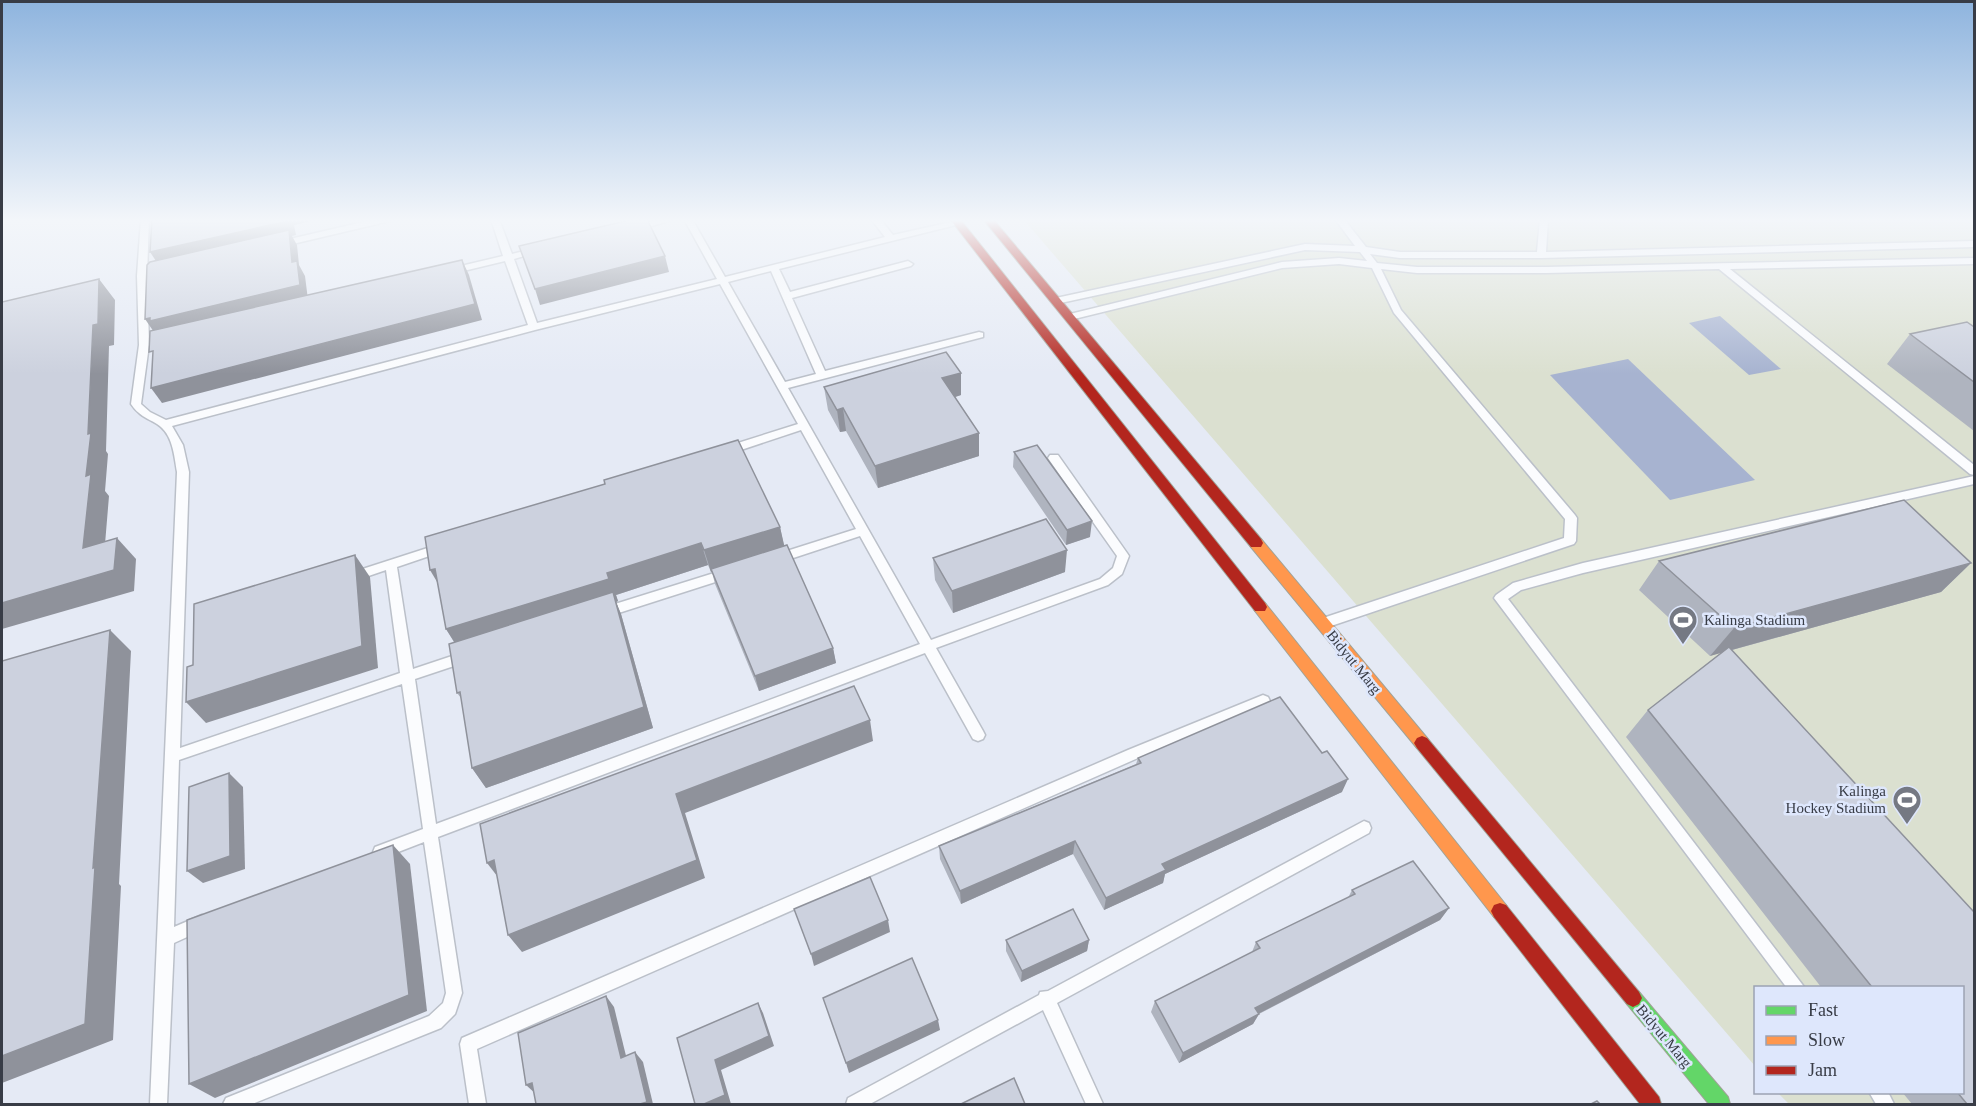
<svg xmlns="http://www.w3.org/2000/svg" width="1976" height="1106" font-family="Georgia,serif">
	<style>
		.green { fill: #dbe0d0 }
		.water { fill: #a7b3d0 }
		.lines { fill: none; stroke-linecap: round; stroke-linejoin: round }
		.lane-casing { stroke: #bbc0c9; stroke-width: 3 }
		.fast-casing { stroke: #a0a398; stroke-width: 2 }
		.slow-casing { stroke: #a0a398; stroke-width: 2 }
		.jam-casing { stroke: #a0a398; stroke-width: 2 }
		.lane { fill: #fbfcfe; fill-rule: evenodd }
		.fast { fill: #63d668; fill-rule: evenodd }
		.slow { fill: #ff974d; fill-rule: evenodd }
		.jam { fill: #b3261e; fill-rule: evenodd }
		.wall { fill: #afb4bf }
		.shaded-wall { fill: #8f929b }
		.building { fill: #ccd1de; stroke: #8f929b; stroke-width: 1.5 }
		.labels { text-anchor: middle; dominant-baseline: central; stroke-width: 5; stroke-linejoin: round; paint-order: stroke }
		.poi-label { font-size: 15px; fill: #383c46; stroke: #dee7fc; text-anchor: start }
		.street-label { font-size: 15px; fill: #383c46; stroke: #dee7fc }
	</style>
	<rect width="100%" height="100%" fill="#e5eaf5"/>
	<path class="green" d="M1023,219H1974V1104H1789L1778,1093L1962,1092V988H1756L1755,1066Z"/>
	<g class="water">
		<path d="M1720,316L1781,369L1749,375L1689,323Z"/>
		<path d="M1628,359L1755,480L1670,500L1550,375Z"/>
	</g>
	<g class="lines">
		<g class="lane-casing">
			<g id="lane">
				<path d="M141,219H149L147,276L149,345L141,404L150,412L166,420L528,325L505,261L451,274L446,271L448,269L503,256L491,219H499L512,254L536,248L541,251L514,259L537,323L717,279L684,219H692L725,277L885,237L871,219H880L893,235L960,220V224L779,269L790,292L908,261L913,264L911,266L792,298L825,371L979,332L983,333V337L788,388L931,640L1100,579L1113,568L1117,556L1050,461L1048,458L1050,455H1058L1127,553L1129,556L1122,574L1108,585L936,648L983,731L985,735L983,739L978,741L973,739L925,653L438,837L462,993L455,1014L441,1028L252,1104H223L226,1098L429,1016L443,1003L446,993L424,842L380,859L375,857L373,852L375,847L423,829L402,684L179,760L174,927L202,915L207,918L210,923L207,928L174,943L167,1104H150L177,472C174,455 173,434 157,424C147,418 138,415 131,404L139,345L137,276ZM771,271L816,374L785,382L728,282ZM720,284L798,424L722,448L720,451L726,455L801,430L856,529L771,556L769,559L771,562L775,564L860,536L920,644L436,824L415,679L472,660L473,656L472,652L467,651L413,669L397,567L447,550L449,547L447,544L443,543L347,574L345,577L347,580L351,582L386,570L400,673L180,748L189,472L183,445L172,426L535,330Z"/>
				<path d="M376,219H391L390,221L280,247L275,244L277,242Z"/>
				<path d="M660,219H675L635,231L631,228Z"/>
				<path d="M1335,219H1344L1366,247L1400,252H1537L1540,219H1548L1546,252L1974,241V247L1541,258H1400L1370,254L1377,263L1417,267H1546L1974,258V264L1730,269L1974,465V475L1970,474L1719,269L1546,273H1417L1381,269L1401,310L1575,515L1577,518L1576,541L1574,544L1328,627H1320L1318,623L1320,619L1564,538L1565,519L1394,313L1372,268L1339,264L1282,268L1070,320L1065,317L1070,314L1282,262L1339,258L1367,261L1360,252L1305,250L1056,304L1051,301L1056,298L1305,244L1355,246Z"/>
				<path d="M1974,476V484L1583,573L1521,590L1508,599L1805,988H1787L1494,598L1496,595L1513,583L1583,563Z"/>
				<path d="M727,569L731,571L733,574L731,577L603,618L599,617L597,613L599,609Z"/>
				<path d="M1263,695L1268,697L1270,701L1268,705L1138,758L477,1049L486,1104H469L460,1044L462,1038L1128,750Z"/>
				<path d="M1364,821L1369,823L1371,828L1369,833L1057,1003L1103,1104H1086L1043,1010L870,1104H846L848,1098L1039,995L1040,992L1048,991Z"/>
				<path d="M1869,1092H1888L1894,1104H1876Z"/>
			</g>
		</g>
		<g class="fast-casing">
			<path id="fast" d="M1633,989L1639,992L1728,1097L1730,1104H1709L1627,1004L1624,998L1627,992Z"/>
		</g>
		<g class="slow-casing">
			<g id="slow">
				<path d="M1256,538L1261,539L1427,738L1430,743L1427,748L1422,750L1417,748L1251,547L1249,543Z"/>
				<path d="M1260,601L1265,603L1506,905L1509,911L1506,917L1500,919L1494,917L1255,611L1253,607L1255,603Z"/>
			</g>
		</g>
		<g class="jam-casing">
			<g id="jam">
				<path d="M950,219H960L1265,603L1267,607L1265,611H1255Z"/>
				<path d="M983,219H993L1261,539L1263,543L1261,547H1251Z"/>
				<path d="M1422,736L1427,738L1639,992L1642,998L1639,1004L1633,1007L1627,1004L1417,748L1414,743L1417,738Z"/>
				<path d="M1500,903L1506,905L1659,1097L1661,1104H1640L1494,917L1491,911L1494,905Z"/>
			</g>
		</g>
		<use href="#lane" class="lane"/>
		<use href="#fast" class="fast"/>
		<use href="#slow" class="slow"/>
		<use href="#jam" class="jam"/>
	</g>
	<g class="wall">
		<path d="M1974,327V431L1887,364L1910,334Z"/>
		<path d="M824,387L961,395L955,397L979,433V456L878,488L846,431L840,432L828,410Z"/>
		<path d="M1014,452L1090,537L1066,545L1013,467Z"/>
		<path d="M605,484L780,527L784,546L833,648L836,663L759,691L715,584L712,572H711L708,565L616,595L618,601L616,602L621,614L653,728L486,788L472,768L461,698L457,693L454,642L446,629Z"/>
		<path d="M1904,500L1971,563L1941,592L1732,650L1974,912V1104H1912L1902,1092H1962V987H1821L1626,737L1648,710L1722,652L1710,656L1639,590L1659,561Z"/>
		<path d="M933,558L1065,572L953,613L935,580Z"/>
		<path d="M1138,758L1342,792L1165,874L1163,883L1104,910L1073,854L961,904L940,859L939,846L1136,764Z"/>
		<path d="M1352,890L1449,908L1440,920L1259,1014L1253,1024L1179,1063L1151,1012L1155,1001L1252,952L1256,942L1348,898Z"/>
		<path d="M1006,940H1089L1087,951L1021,982L1006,951Z"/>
	</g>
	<g class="shaded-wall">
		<path d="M288,219H323L294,225L296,235L292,236L297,245L299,265L305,276L308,300L156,335L145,319L160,267L150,252Z"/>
		<path d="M665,256L669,272L540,305L535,289Z"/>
		<path d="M462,260L469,275L482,320L162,403L151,388Z"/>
		<path d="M99,279L115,300L114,345L109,346L106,451L108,454L105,491L109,496L103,568L83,548L93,325Z"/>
		<path d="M961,373V395L943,401L942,378Z"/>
		<path d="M843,408L846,431L840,432L837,410Z"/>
		<path d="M979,433V456L878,488L875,466Z"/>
		<path d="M1092,521L1090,537L1066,545L1067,530Z"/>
		<path d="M780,527L785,549L711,572L704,550Z"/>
		<path d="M117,538L136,559L134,591L2,629V603Z"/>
		<path d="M701,543L708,565L616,595L618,601L616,602L621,614L653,728L486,788L472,768L460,651L446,629L607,573Z"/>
		<path d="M1067,550L1065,572L953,613L952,591Z"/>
		<path d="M355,555L370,577L378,668L206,723L186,702Z"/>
		<path d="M1971,563L1941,592L1710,656L1734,628Z"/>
		<path d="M435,569L443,592L430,570Z"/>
		<path d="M110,630L131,651L119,884L121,886L113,1040L2,1083V1056L93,868Z"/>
		<path d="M833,648L836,663L759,691L755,676Z"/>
		<path d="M870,720L873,741L685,813L705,878L522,952L508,935L676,794Z"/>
		<path d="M229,773L243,787L245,869L203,883L187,871Z"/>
		<path d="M1348,779L1342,792L1165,874L1163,883L1104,910L1106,898L1162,864Z"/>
		<path d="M1075,841L1073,854L961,904L960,891Z"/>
		<path d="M393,845L410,864L427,1011L215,1098L189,1084Z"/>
		<path d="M494,860L501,881L487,863Z"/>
		<path d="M1449,908L1440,920L1250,1018L1255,1008Z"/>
		<path d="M888,920L890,932L814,966L811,954Z"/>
		<path d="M1089,940L1087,951L1021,982L1022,971Z"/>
		<path d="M606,996L614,1007L629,1068L621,1058Z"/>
		<path d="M758,1003L763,1013L774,1046L721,1070L731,1104H704L715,1060Z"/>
		<path d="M1259,1014L1253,1024L1179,1063L1183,1053Z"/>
		<path d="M938,1020L940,1030L849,1073L846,1063Z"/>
		<path d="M635,1052L643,1062L653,1104H640Z"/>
		<path d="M532,1083L537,1095L526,1085Z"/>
	</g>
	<g class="building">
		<path d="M152,219H288V221L150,252Z"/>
		<path d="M634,219H647L665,256L535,289L519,246Z"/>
		<path d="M289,230L292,262L297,261L300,285L150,321V318L145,319L147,265L150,262Z"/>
		<path d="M462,260L475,304L151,388L153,351L149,352L150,331Z"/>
		<path d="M99,279L98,324L93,325L88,434L91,433L86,476L91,474L83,548L117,538L114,570L2,603V302Z"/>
		<path d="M1967,322L1974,327V382L1910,334Z"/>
		<path d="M946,352L961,373L942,378L979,433L875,466L843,408L837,410L824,387Z"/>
		<path d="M738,440L780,527L704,550L701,543L607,573L609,579L446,629L435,569L430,570L425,537L605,484L604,480Z"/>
		<path d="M1037,445L1092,521L1067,530L1014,452Z"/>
		<path d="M1904,500L1971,563L1734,628L1659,561Z"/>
		<path d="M1046,519L1067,550L952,591L933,558Z"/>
		<path d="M787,545L833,648L755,676L711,569Z"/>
		<path d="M355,555L362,646L186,702L187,667L193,665L194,604Z"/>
		<path d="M613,592L644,707L472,768L460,692L457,693L449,644Z"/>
		<path d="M110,630L93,868L95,867L85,1024L2,1056V661Z"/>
		<path d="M1729,647L1974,912V1104H1967L1957,1092H1962V987H1872L1648,710Z"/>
		<path d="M854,686L870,720L676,794L697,860L508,935L494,860L487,863L480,824Z"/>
		<path d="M1280,697L1322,753L1327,751L1348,779L1162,864L1166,870L1106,898L1075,841L960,891L939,846L1141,763L1138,758Z"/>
		<path d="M229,773L230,856L187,871L189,787Z"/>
		<path d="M393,845L409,995L189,1084L187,920Z"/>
		<path d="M1413,861L1449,908L1255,1008L1259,1014L1183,1053L1155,1001L1260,948L1256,942L1355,894L1352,890Z"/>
		<path d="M870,877L888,920L811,954L794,909Z"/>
		<path d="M1073,909L1089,940L1022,971L1006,940Z"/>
		<path d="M912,958L938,1020L846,1063L823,998Z"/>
		<path d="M606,996L621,1058L635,1052L647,1102L640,1104H536L532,1083L526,1085L518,1033Z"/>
		<path d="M758,1003L769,1036L715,1060L725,1095L704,1104H695L677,1038Z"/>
		<path d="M1014,1078L1025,1104H961Z"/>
		<path d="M1597,1101L1600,1104H1591Z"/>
	</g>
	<linearGradient id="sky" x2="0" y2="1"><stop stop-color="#8eb4de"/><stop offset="0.59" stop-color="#f3f6fa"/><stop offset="1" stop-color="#f3f6fa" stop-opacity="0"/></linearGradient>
	<rect width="1976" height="374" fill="url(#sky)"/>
	<defs>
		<g id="stadium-pin" transform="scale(1.5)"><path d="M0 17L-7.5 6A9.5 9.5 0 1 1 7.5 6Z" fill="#757983" stroke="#dee7fc"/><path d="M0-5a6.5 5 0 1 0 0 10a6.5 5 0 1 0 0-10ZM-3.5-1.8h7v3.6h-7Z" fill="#fff"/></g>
	</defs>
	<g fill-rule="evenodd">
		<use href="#stadium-pin" x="1683" y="620"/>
		<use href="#stadium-pin" x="1907" y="800"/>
	</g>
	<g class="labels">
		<g class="poi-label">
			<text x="1704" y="620">Kalinga Stadium</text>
			<text x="1886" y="791" text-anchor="end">Kalinga<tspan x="1886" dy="17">Hockey Stadium</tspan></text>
		</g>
		<g class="street-label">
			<text transform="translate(1354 662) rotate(51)">Bidyut Marg</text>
			<text transform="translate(1664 1036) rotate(50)">Bidyut Marg</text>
		</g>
	</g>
	<rect width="1976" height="1106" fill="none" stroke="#383c46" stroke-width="6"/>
	<rect x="1754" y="986" width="210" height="108" fill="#dee7fc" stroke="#9ca3b3" stroke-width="1.5"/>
	<rect x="1766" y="1006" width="30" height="9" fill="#63d668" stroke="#9ca3b3" stroke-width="1.5"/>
	<text x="1808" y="1016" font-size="18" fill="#383c46">Fast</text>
	<rect x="1766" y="1036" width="30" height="9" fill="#ff974d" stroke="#9ca3b3" stroke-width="1.5"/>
	<text x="1808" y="1046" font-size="18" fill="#383c46">Slow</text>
	<rect x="1766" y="1066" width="30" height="9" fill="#b3261e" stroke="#9ca3b3" stroke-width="1.5"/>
	<text x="1808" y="1076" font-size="18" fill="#383c46">Jam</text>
</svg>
